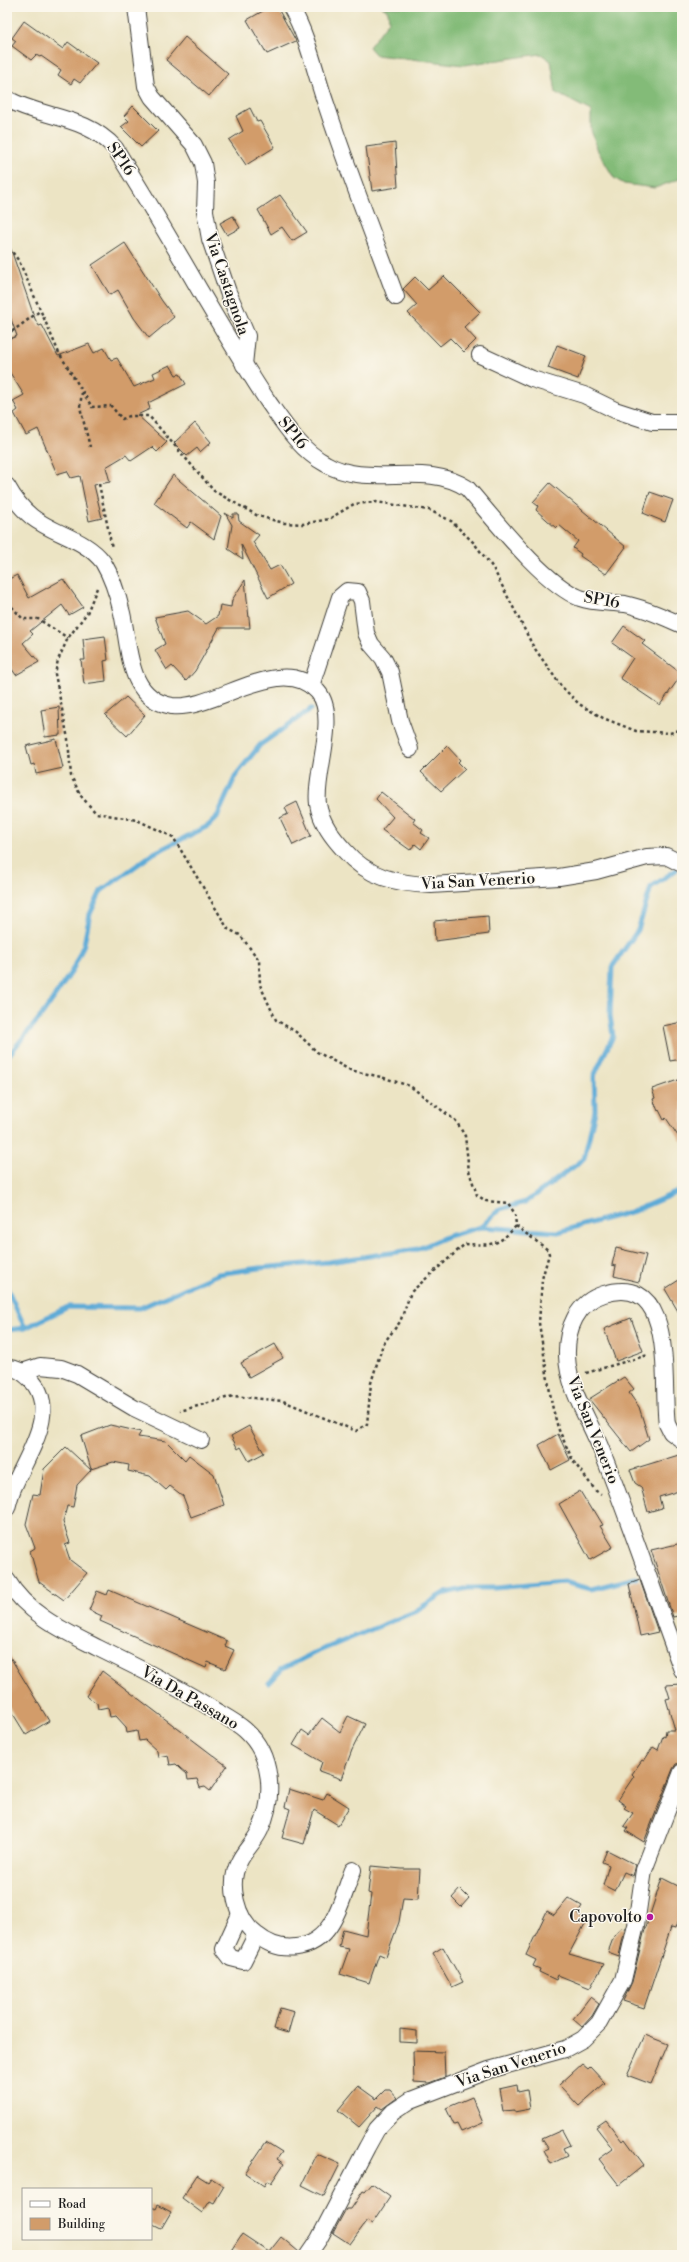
<svg xmlns="http://www.w3.org/2000/svg" width="689" height="2262" font-family="'Libre Bodoni',serif">
	<style>
		.forest { fill: #83bb78; stroke: #506c4a }
		.lines { fill: none; stroke-linecap: round; stroke-linejoin: round }
		.stream { stroke: #5fabd7; stroke-width: 5 }
		.building { fill: #d29c6a }
		.minor-casing { stroke: #3b3a35; stroke-width: 18 }
		.path { stroke: #3b3a35; stroke-width: 2.5; stroke-dasharray: 3 3; stroke-linecap: butt }
		.minor { stroke: #fff; stroke-width: 16 }
		.poi-dot { fill: #b5179e; stroke: #fbf7ec; stroke-width: 1.5 }
		.labels { text-anchor: middle; dominant-baseline: central; stroke-width: 3; stroke-linejoin: round; paint-order: stroke }
		.street-label { font-size: 16px; fill: #1c1c1c; stroke: #fbf7ec }
		.poi-label { font-size: 16px; fill: #1c1c1c; stroke: #fbf7ec; text-anchor: end }
	</style>
	<rect width="100%" height="100%" fill="#fbf7ec"/>
	<filter id="ink" filterUnits="userSpaceOnUse"><feTurbulence type="fractalNoise" baseFrequency=".025" numOctaves="2"/><feDisplacementMap in="SourceGraphic" scale="8" xChannelSelector="R" yChannelSelector="G"/><feConvolveMatrix kernelMatrix="1 2 1 2 8 2 1 2 1" color-interpolation-filters="sRGB"/></filter>
	<filter id="wash" filterUnits="userSpaceOnUse"><feTurbulence type="fractalNoise" baseFrequency=".012" numOctaves="4" result="noise"/><feDisplacementMap in="SourceGraphic" scale="16" xChannelSelector="R" yChannelSelector="G"/><feGaussianBlur stdDeviation="0.9" result="paint"/><feColorMatrix in="noise" values="0 0 0 0 0 0 0 0 0 0 0 0 0 0 0 0 0 1.4 0 .05"/><feComposite in="paint" operator="in"/></filter>
	<g filter="url(#wash)">
		<rect width="100%" height="100%" fill="#ece4c4"/>
		<path class="forest" d="M382,7H682V178L655,188L624,184L614,178L598,151L591,130V111L556,93L551,61L541,54L464,65L376,55L369,47L389,21L388,11Z"/>
		<g class="lines">
			<g class="stream">
				<path d="M7,1057L42,1015L72,971L84,944L90,914L101,891L154,853L208,826L217,817L236,775L260,745L311,709"/>
				<path d="M481,1227L500,1209L526,1202L584,1159L595,1111L594,1076L613,1036L610,1015L612,967L638,930L651,887L676,870"/>
				<path d="M7,1288L25,1328"/>
				<path d="M7,1330L25,1328L68,1307L140,1308L218,1274L259,1268L328,1262L418,1249L448,1236L481,1227L558,1232L634,1211L682,1190"/>
				<path d="M269,1683L282,1669L314,1653L414,1612L442,1594L468,1588H495L564,1582L591,1589L636,1578"/>
			</g>
		</g>
		<g id="blocks">
			<g class="building">
				<path d="M270,7H277L296,41L267,54L247,20Z"/>
				<path d="M24,21L63,49L68,42L97,63L80,83L74,79L71,84L58,75L61,70L41,56L40,57L36,55L31,60L12,46L16,41L12,38Z"/>
				<path d="M185,37L228,74L209,96L166,60Z"/>
				<path d="M133,106L158,131L141,147L121,127L129,121L124,116Z"/>
				<path d="M250,108L257,122L260,121L275,147L246,165L229,140L243,131L236,116Z"/>
				<path d="M395,143L398,187L372,191L366,147Z"/>
				<path d="M280,195L307,232L292,241L282,227L271,234L258,210Z"/>
				<path d="M233,216L240,228L227,235L220,223Z"/>
				<path d="M125,243L162,301L174,317L149,338L134,318L118,290L110,295L92,265Z"/>
				<path d="M9,244L35,319L39,326L42,325L58,356L89,344L94,353L104,348L111,360L117,358L134,387L155,378L153,373L170,365L176,375L180,374L186,384L148,403L150,409L137,415L167,442L157,452L152,447L131,461L126,455L106,467L110,482L94,485L102,518L89,521L80,476L71,478L67,471L57,474L38,429L26,435L14,413L18,410L13,401L24,395L7,368V340L17,336L7,308V245Z"/>
				<path d="M444,276L480,312L464,327L476,340L464,352L450,338L440,346L408,313L417,305L403,289L415,277L428,290Z"/>
				<path d="M557,345L586,356L578,379L548,368Z"/>
				<path d="M195,423L211,442L200,452L197,448L187,456L174,443Z"/>
				<path d="M173,475L221,516L214,539L191,522L187,528L154,503Z"/>
				<path d="M550,483L626,547L606,574L580,556L581,554L573,548L578,541L559,525L556,528L536,510L538,506L533,502Z"/>
				<path d="M650,492L673,500L665,522L643,513Z"/>
				<path d="M225,513L233,518V514H238L239,521L259,535L253,542L270,570L280,565L291,584L268,598L241,544L243,559L228,549L232,525Z"/>
				<path d="M17,575L29,598L63,579L83,607L69,615L62,605L30,631L33,634L23,643L39,662L16,675L7,662V580Z"/>
				<path d="M245,580L250,628H219L195,671L186,681L172,666L167,670L155,650L165,644L155,617L188,611L206,624L218,616L220,605L231,607L232,600Z"/>
				<path d="M624,626L645,641L642,644L682,674L660,705L620,678L633,658L612,643Z"/>
				<path d="M105,636L108,660L104,661L106,681L84,684L81,660H85L83,639Z"/>
				<path d="M126,697L145,715L127,736L105,715Z"/>
				<path d="M59,707L60,735L45,737L41,710Z"/>
				<path d="M56,739L63,768L36,774L34,764L31,765L26,746Z"/>
				<path d="M447,746L460,760L458,762L465,769L441,791L421,772Z"/>
				<path d="M381,792L415,819L413,822L423,830L421,833L429,838L421,849L415,844L410,850L382,830L393,817L376,799Z"/>
				<path d="M297,802L311,836L293,845L280,818L288,814L285,808Z"/>
				<path d="M488,916L489,934L435,941L434,921Z"/>
				<path d="M682,1022V1059L670,1061L663,1026Z"/>
				<path d="M678,1080L682,1090V1142L666,1118L664,1120L659,1110L658,1111L653,1099L655,1098L652,1089Z"/>
				<path d="M616,1248L646,1255L639,1282L614,1276L616,1266L612,1265Z"/>
				<path d="M682,1278V1318L665,1289Z"/>
				<path d="M631,1318L643,1351L616,1361L604,1329Z"/>
				<path d="M275,1344L283,1358L249,1377L241,1363Z"/>
				<path d="M624,1377L634,1389L629,1393L639,1407L649,1439L631,1452L589,1399Z"/>
				<path d="M110,1425L141,1432L138,1437L166,1441L185,1460L189,1455L214,1474L224,1505L191,1517L183,1496L170,1486L166,1490L150,1476L128,1471L129,1465L113,1462L91,1469L81,1436Z"/>
				<path d="M249,1426L264,1453L249,1461L241,1447L238,1449L231,1436Z"/>
				<path d="M558,1434L570,1460L551,1470L539,1445Z"/>
				<path d="M66,1447L91,1470L77,1485L73,1507L67,1506L63,1522L70,1543L65,1545L70,1560L87,1573L64,1600L39,1582L30,1551L35,1548L26,1524L33,1494L40,1495L44,1469Z"/>
				<path d="M682,1454V1490L659,1497L662,1508L648,1512L641,1487L635,1483L630,1470Z"/>
				<path d="M580,1491L592,1511L594,1510L603,1525L600,1526L613,1547L590,1560L559,1504Z"/>
				<path d="M682,1543V1615L673,1617L651,1550Z"/>
				<path d="M640,1580L658,1632L640,1636L629,1584Z"/>
				<path d="M109,1590L227,1641L225,1646L234,1650L225,1669L208,1662L206,1668L100,1621L102,1616L89,1610L97,1591L107,1595Z"/>
				<path d="M7,1652L49,1721L26,1735L7,1704Z"/>
				<path d="M102,1671L227,1766L210,1791L205,1787L200,1788L197,1779L188,1780L187,1774L180,1768L176,1764L170,1765L168,1755L158,1757L157,1751L145,1740L139,1741L137,1731L127,1733L126,1727L116,1716L110,1717L108,1707L98,1709L97,1703L86,1696Z"/>
				<path d="M682,1684V1763L676,1764L673,1769L644,1842L626,1831L628,1828L624,1826L633,1813L624,1808L626,1806L618,1800L634,1776L632,1774L642,1760L644,1761L653,1747L658,1750L663,1736L665,1737L666,1730H675L666,1699L670,1698L666,1685Z"/>
				<path d="M348,1716L365,1724L352,1750L341,1779L319,1771L322,1762L293,1745L302,1730L309,1735L322,1718L340,1732Z"/>
				<path d="M289,1789L323,1800L327,1793L349,1807L338,1825L314,1810L304,1844L282,1838L290,1809L285,1807Z"/>
				<path d="M607,1850L636,1865L633,1876L624,1872L615,1891L603,1885L609,1865L602,1862Z"/>
				<path d="M371,1866L402,1869H420L418,1899L403,1898L399,1922L386,1957L379,1954L369,1983L340,1974L349,1949L339,1947L343,1929L366,1935L371,1894L368,1893Z"/>
				<path d="M662,1878L682,1888V1911L676,1928L671,1927L644,2008L623,2001L632,1982L644,1933Z"/>
				<path d="M460,1889L469,1898L461,1907L452,1898Z"/>
				<path d="M568,1898L582,1906L577,1914L587,1920L569,1954L604,1964L590,1988L558,1975L556,1980L539,1972L540,1969L533,1966L536,1960L526,1955L547,1911L554,1915Z"/>
				<path d="M621,1928L625,1929L619,1956L608,1952L614,1936Z"/>
				<path d="M443,1947L463,1982L452,1987L433,1953Z"/>
				<path d="M590,1997L599,2004L592,2016L582,2027L573,2019Z"/>
				<path d="M280,2008L294,2012L288,2033L274,2029Z"/>
				<path d="M400,2029L417,2031V2043L400,2042Z"/>
				<path d="M645,2035L668,2044L651,2084L627,2075Z"/>
				<path d="M413,2051L444,2052L445,2077L429,2083L414,2082Z"/>
				<path d="M582,2064L588,2069L590,2067L605,2083L579,2106L559,2085Z"/>
				<path d="M517,2085L518,2092L527,2090L530,2109L514,2112V2110L503,2111L499,2089Z"/>
				<path d="M358,2086L376,2099L385,2090H390L397,2098L382,2109L378,2106L359,2127L338,2110Z"/>
				<path d="M472,2097L483,2123L461,2132L457,2124L454,2125L446,2108Z"/>
				<path d="M606,2120L622,2141L625,2139L644,2165L619,2185L599,2159L613,2149L596,2127Z"/>
				<path d="M562,2130L570,2145L563,2148L567,2156L551,2164L544,2150L548,2148L542,2139Z"/>
				<path d="M266,2142L282,2152L277,2159L284,2164L271,2183L267,2181L264,2186L245,2173Z"/>
				<path d="M317,2154L340,2164L324,2196L302,2185Z"/>
				<path d="M197,2175L208,2182L211,2178L224,2186L214,2203L210,2201L202,2213L182,2198Z"/>
				<path d="M372,2184L390,2197L372,2224L367,2221L350,2244L333,2233L346,2209H351L363,2191L365,2192Z"/>
				<path d="M158,2205L171,2212L161,2229L151,2224V2206L156,2209Z"/>
				<path d="M242,2234L269,2252L281,2237L299,2252V2255H241L232,2249Z"/>
			</g>
		</g>
	</g>
	<g filter="url(#ink)">
		<use href="#blocks" fill-opacity="0" stroke="#3b3a35" stroke-width="1"/>
		<g class="lines">
			<g class="minor-casing">
				<g id="minor">
					<path d="M136,7L146,86L152,97L194,145L203,163L206,183L205,211L210,239L228,292L247,336L244,365"/>
					<path d="M291,7C309,39 315,73 327,107C348,171 373,234 396,297"/>
					<path d="M7,99C44,119 85,115 115,148C144,195 172,242 199,289C221,326 243,364 267,400C284,424 300,450 326,464C369,489 424,460 467,488C494,519 543,583 580,598C594,603 610,602 625,604C645,608 664,617 682,625"/>
					<path d="M480,355L532,379L584,395L615,410L652,422H682"/>
					<path d="M7,486C14,499 21,508 32,517C55,535 86,539 103,562C112,577 118,596 122,613C130,647 127,699 172,706C215,711 282,651 318,692C339,716 314,774 318,804C321,823 333,838 345,851C367,877 398,884 431,885L559,877L596,871L647,857L666,856L682,864"/>
					<path d="M311,686L340,597L347,591L358,592L362,601L366,633L371,644L383,658L390,672L400,721L410,749"/>
					<path d="M7,1368C16,1367 23,1372 29,1378C61,1408 28,1453 15,1484C11,1492 9,1500 7,1508"/>
					<path d="M22,1372L40,1366L61,1368L77,1374L134,1408L201,1440"/>
					<path d="M682,1440L671,1432L667,1424C661,1384 678,1271 604,1294C577,1302 566,1329 567,1356C568,1389 589,1419 601,1449C630,1522 655,1597 682,1670"/>
					<path d="M7,1580C27,1614 64,1631 98,1648C138,1668 177,1686 214,1710C224,1716 236,1722 245,1730C273,1755 275,1798 260,1830C255,1841 245,1850 240,1860C227,1883 236,1920 257,1935C269,1945 281,1949 296,1947C334,1943 341,1900 353,1870"/>
					<path d="M240,1914L224,1949L231,1958L243,1961L256,1935"/>
					<path d="M308,2255L319,2239L367,2147L377,2129L393,2112L411,2100L489,2070L565,2049L583,2039L599,2023L623,1980L636,1925L644,1870L682,1772"/>
				</g>
			</g>
			<g class="path">
				<path d="M7,250L13,253L19,261L59,353L92,407L111,406L122,419L130,416H149L214,491L258,516L284,523L303,524L329,519L354,504L376,502L429,510L451,521L474,543L493,568L533,646L561,686L579,704L603,718L636,731L670,733L682,729"/>
				<path d="M7,335L40,311"/>
				<path d="M82,392L80,407L90,447"/>
				<path d="M99,484L112,548"/>
				<path d="M97,588L87,613L68,638L58,660L55,674L68,739L71,776L81,796L96,813L137,820L173,837L228,929L240,935L259,960L260,985L276,1020L296,1032L317,1052L350,1070L381,1077L410,1086L456,1121L465,1136L469,1171L477,1195L486,1201L508,1203L515,1214L516,1226C497,1247 492,1245 465,1244L411,1292L400,1322L383,1344L371,1383L367,1424L356,1431L283,1401L233,1396L180,1411"/>
				<path d="M7,611L12,607L23,619H38L68,638"/>
				<path d="M516,1226L548,1250L549,1254L542,1279L539,1323L552,1405L558,1428L573,1461L596,1491L601,1494"/>
				<path d="M586,1373L648,1355"/>
			</g>
			<use href="#minor" class="minor"/>
		</g>
	</g>
	<circle class="poi-dot" cx="650" cy="1917" r="4"/>
	<g class="labels">
		<g class="street-label">
			<text transform="translate(121 159) rotate(55)">SP16</text>
			<text transform="translate(227 284) rotate(71)">Via Castagnola</text>
			<text transform="translate(293 433) rotate(50)">SP16</text>
			<text transform="translate(602 600) rotate(10)">SP16</text>
			<text transform="translate(478 881) rotate(-3)">Via San Venerio</text>
			<text transform="translate(593 1430) rotate(68)">Via San Venerio</text>
			<text transform="translate(190 1698) rotate(30)">Via Da Passano</text>
			<text transform="translate(511 2065) rotate(-18)">Via San Venerio</text>
		</g>
		<g class="poi-label">
			<text x="642" y="1917">Capovolto</text>
		</g>
	</g>
	<rect width="689" height="2262" fill="none" stroke="#fbf7ec" stroke-width="24"/>
	<rect x="22" y="2188" width="130" height="52" fill="#fbf7ec" stroke="#a29f99"/>
	<rect x="30" y="2201" width="20" height="6" fill="#ffffff" stroke="#a29f99"/>
	<text x="58" y="2208" font-size="12" fill="#1c1c1c">Road</text>
	<rect x="30" y="2218" width="20" height="12" fill="#d29c6a" stroke="#a29f99"/>
	<text x="58" y="2228" font-size="12" fill="#1c1c1c">Building</text>
</svg>
